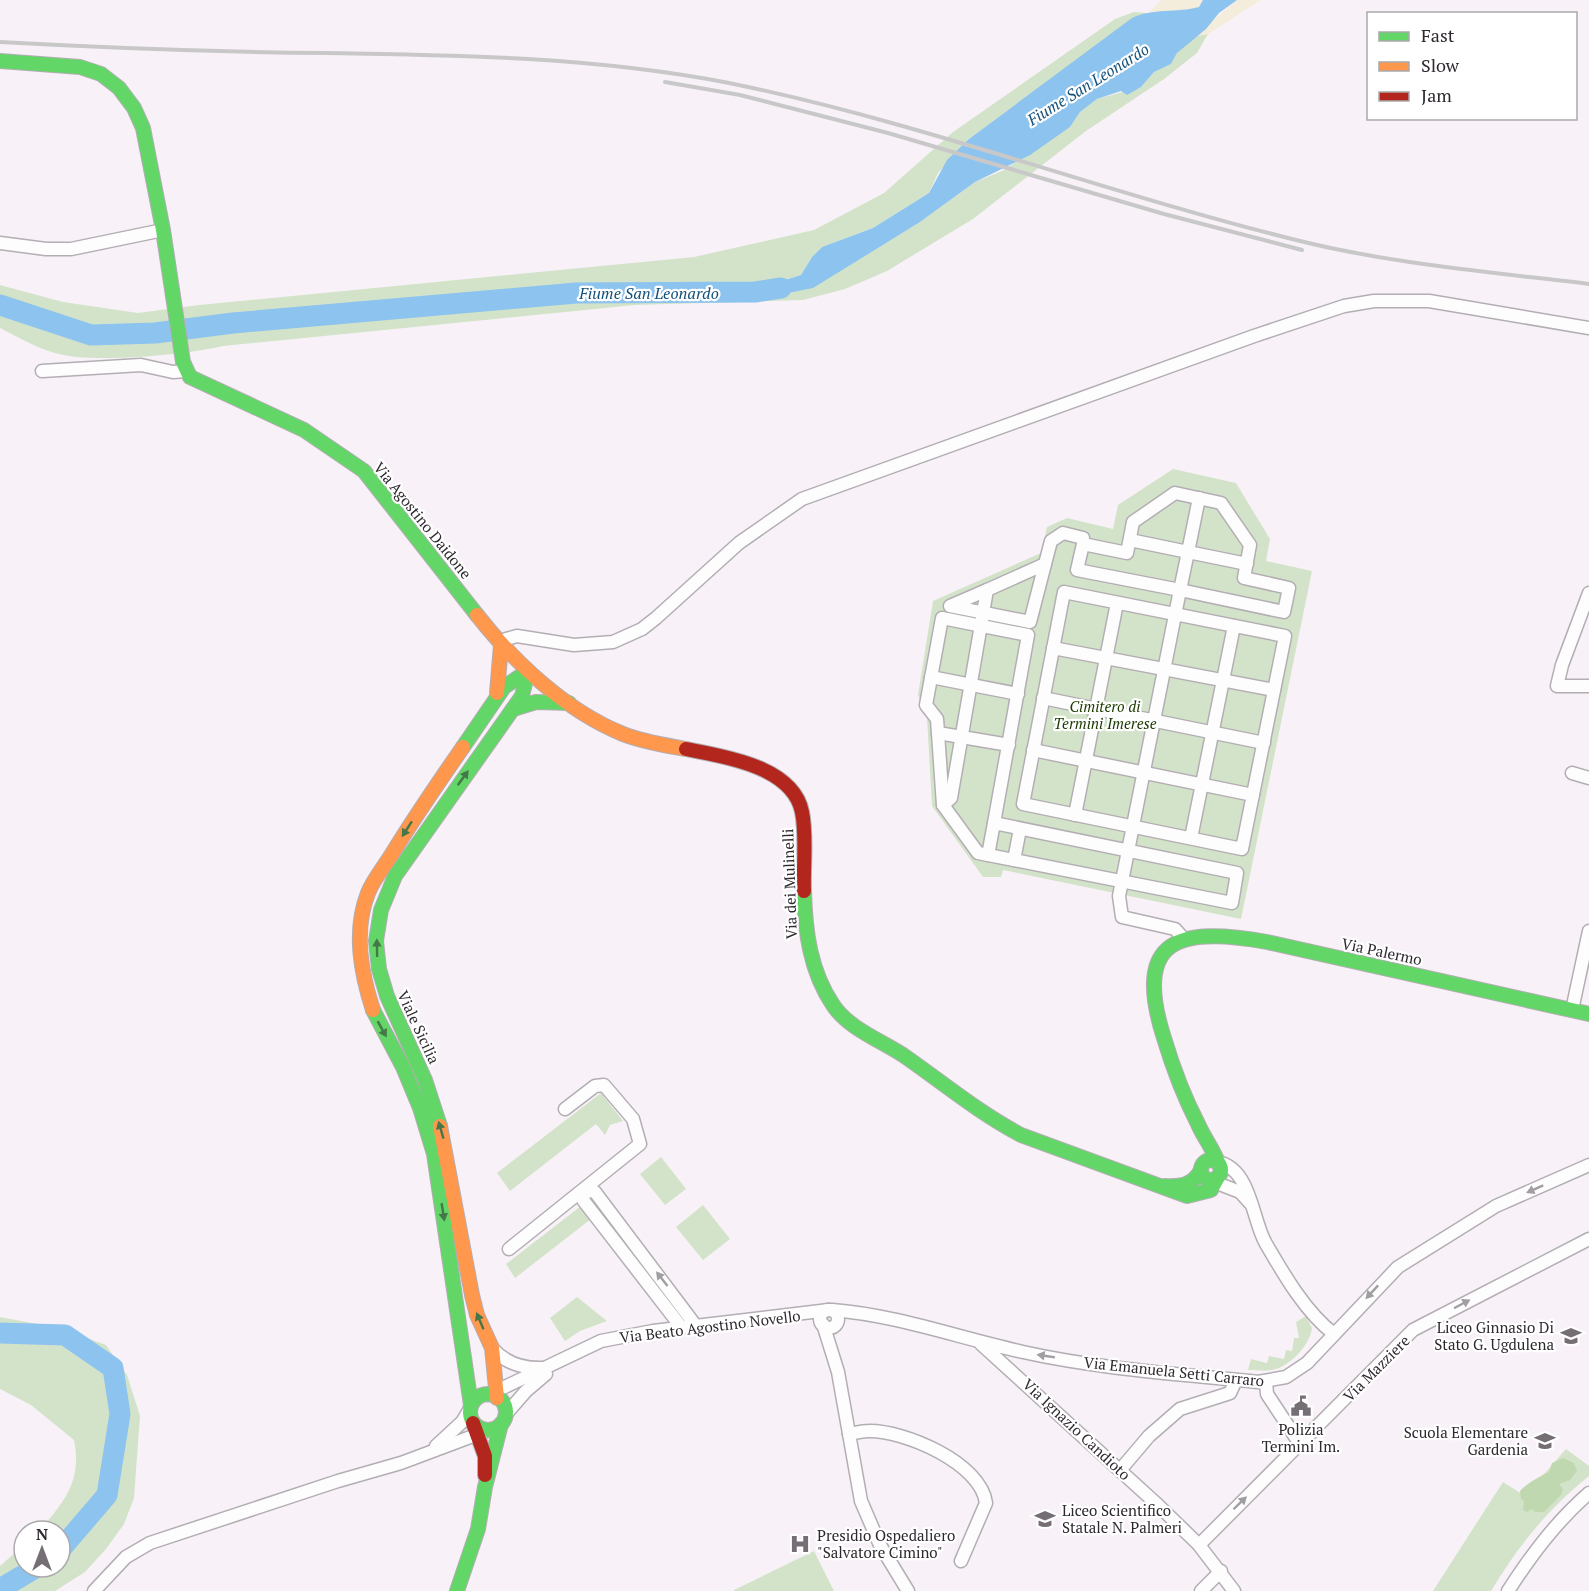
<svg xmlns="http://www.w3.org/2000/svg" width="1589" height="1591" font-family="'PT Serif',serif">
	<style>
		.green { fill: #d3e3c9 }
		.forest { fill: #c0d8af }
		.sand { fill: #f5eddb }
		.water { fill: #8cc3ef }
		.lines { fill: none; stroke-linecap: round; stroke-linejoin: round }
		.river { stroke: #8cc3ef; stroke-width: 21 }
		.street-casing { stroke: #b3aeb3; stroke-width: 15 }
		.fast-casing { stroke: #b3aeb3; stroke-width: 16 }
		.slow-casing { stroke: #b3aeb3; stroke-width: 16 }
		.jam-casing { stroke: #b3aeb3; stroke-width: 16 }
		.street { stroke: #fefdfe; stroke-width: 12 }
		.fast { stroke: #63d668; stroke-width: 14 }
		.slow { stroke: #ff974d; stroke-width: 14 }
		.jam { stroke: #b3261e; stroke-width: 14 }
		.rail { stroke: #c9c8c9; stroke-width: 4 }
		.oneway { fill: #467748 }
		.oneway2 { fill: #a09ea0 }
		.labels { text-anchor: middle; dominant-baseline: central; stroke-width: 4.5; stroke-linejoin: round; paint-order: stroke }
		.street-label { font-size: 15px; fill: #2e292e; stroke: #fff }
		.park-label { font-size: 15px; font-style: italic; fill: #1b3900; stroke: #fff }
		.poi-label { font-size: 15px; fill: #2e292e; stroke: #fff; text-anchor: end }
		.water-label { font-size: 16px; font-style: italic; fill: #135078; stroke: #fff }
	</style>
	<rect width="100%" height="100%" fill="#f8f2f8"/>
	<g class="green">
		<path d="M1134,12L1148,13L1132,19L969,139L938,173L929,193L873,228L822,247L812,257L801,275L766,286L755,292L768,297L813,287L920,222L975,182L1002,171L1070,127L1080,112L1097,99L1141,87L1154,72L1171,64L1177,53L1195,36L1208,34L1197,53L1164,79L1086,131L973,219L887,271L845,289L803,300L635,305L223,346C185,355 91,364 55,353C36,348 18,337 0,328V285L63,302L138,313L199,305L694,257L814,230L884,193L953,132L1115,19Z"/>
		<path d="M1173,469L1236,483L1270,539L1266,561L1312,571L1241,919L1003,870L1001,877H983L932,806L927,718L918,695L933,601L1041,553L1047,527L1067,518L1113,529L1118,505Z"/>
		<path d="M601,1093L623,1121L610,1125L605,1135L596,1124L510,1191L497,1173Z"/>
		<path d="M661,1157L686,1189L665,1205L640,1174Z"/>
		<path d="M703,1205L730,1239L703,1260L676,1227Z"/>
		<path d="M581,1206L591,1219L515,1278L506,1264Z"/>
		<path d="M577,1297L607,1321L580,1331L565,1341L550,1318Z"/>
		<path d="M1306,1316L1312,1328C1310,1344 1292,1364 1276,1369C1267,1372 1257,1370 1248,1370L1251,1359L1267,1363L1269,1356L1284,1359L1286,1350L1292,1351L1294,1338H1299L1296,1322Z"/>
		<path d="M0,1317L59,1328L106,1345L127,1375L140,1416L134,1498L124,1524L106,1549L85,1572L55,1591H0V1566L24,1545V1567H60V1531H39C65,1501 82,1481 74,1440L31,1405L0,1389Z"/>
		<path d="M1566,1449L1589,1466V1476C1546,1511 1520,1544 1491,1591H1433L1503,1482L1525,1496Z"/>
		<path d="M814,1551L834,1591H734V1590Z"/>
	</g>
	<path class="forest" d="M1563,1458L1574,1463L1577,1471L1570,1480L1559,1484L1563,1489L1561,1495L1544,1512H1535L1532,1509L1527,1512L1523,1510L1524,1501L1521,1499L1520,1491C1526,1484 1542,1475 1549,1472L1552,1463Z"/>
	<g class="sand">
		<path d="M1162,0H1203L1199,7L1186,10L1148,13Z"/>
		<path d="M1237,0H1261L1208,34L1195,36Z"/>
	</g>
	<path class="water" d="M1203,0H1237L1219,13L1206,29L1177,53L1171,64L1154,72L1141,87L1127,95L1121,91L1097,99L1080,112L1070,127L1030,155L975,182L920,222L813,288L768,297L755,292L766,286L801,275L812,257L822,247L873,228L929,193L947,160L969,139L1132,18C1152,8 1177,13 1199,7Z"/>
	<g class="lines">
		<g class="river">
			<path d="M0,305L91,335L155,333L233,323L576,293L755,292L781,288"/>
			<path d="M0,1333L65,1335L113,1368L120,1414L107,1495L60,1550"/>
			<path d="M0,1589L37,1567"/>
		</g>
		<g class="street-casing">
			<g id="street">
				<path d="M0,243L46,249H71L163,230"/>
				<path d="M42,371L141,365L173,372L186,371"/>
				<path d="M1130,540L1188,552L1199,498"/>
				<path d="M987,590L950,606L1030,622L1045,564"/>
				<path d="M1064,592L1285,636L1242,849L1023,804Z"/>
				<path d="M1589,593L1562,665L1557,686H1589"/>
				<path d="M942,618L1028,635L994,823L1237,873L1232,903L978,853L943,805L937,719L926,705Z"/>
				<path d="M501,645L506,639L517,636L574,645L613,642L642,629L656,618L739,543L802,499L1254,336L1344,306L1374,301H1429L1589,328"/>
				<path d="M1053,648L1274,690"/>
				<path d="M931,677L1018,694"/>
				<path d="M1043,698L1264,743"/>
				<path d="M938,733L1009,745"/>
				<path d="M1033,750L1253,795"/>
				<path d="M1572,773L1589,778"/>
				<path d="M943,805L951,798L987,590L1045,564L1051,541L1063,533L1083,538V544"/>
				<path d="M1075,815L1117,603"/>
				<path d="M1191,838L1234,626"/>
				<path d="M988,855L994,823"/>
				<path d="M1014,860L1020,829"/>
				<path d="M1184,939L1175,929L1122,917L1119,896L1180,590L1284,612L1289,588L1244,578L1250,545L1221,503L1175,493L1133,522L1127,553L1083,544L1077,570L1180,590L1188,552L1247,564"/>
				<path d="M1572,1010L1589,931"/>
				<path d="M1213,1161C1251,1165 1251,1216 1265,1242C1283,1273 1305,1312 1334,1334"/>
				<path d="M1209,1180L1240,1192L1250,1203"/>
				<path d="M509,1249L640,1144L633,1119L604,1085L595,1086L565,1109"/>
				<path d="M832,1310C897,1315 959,1338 1023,1352C1099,1369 1180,1374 1258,1382L1286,1377L1307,1363L1398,1267L1496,1206L1589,1165"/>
				<circle cx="829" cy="1319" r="9"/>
				<path d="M823,1324L838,1372L861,1501L880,1545L908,1591"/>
				<path d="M682,1328L583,1200L585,1190L595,1192L696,1326"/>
				<path d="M981,1344L1159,1506L1199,1545L1234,1591"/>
				<path d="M492,1348C506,1364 524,1369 544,1368"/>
				<path d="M1266,1381L1267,1394L1300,1444"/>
				<path d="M488,1395L601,1341L653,1331L829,1310"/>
				<path d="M505,1415L526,1391L546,1374"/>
				<path d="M849,1434C855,1433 862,1431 868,1431C904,1430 981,1463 986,1503L961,1561"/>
				<path d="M436,1446L462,1422L471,1407"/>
				<path d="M1121,1469L1149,1436L1180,1409L1230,1393L1236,1380"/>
				<path d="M1199,1545L1413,1330L1589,1239"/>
				<path d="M94,1591L126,1557L150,1543L338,1481L401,1463L489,1430"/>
				<path d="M1201,1591L1221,1571"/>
				<path d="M1508,1591C1532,1554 1556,1522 1589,1493"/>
			</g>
		</g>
		<g class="fast-casing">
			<g id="fast">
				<path d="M0,61L80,67L101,74L119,88L134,108L143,128L163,230L183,362L190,377L304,430L364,471L477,615"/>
				<path d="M513,709L536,702L569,703"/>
				<path d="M463,747L504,687L528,671"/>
				<path d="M804,891C805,931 810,971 833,1005C848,1028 880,1040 903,1055C942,1082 979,1113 1021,1135L1187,1196L1211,1190L1219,1175"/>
				<path d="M373,1010L403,1067L420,1108L434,1154L471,1405"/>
				<path d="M440,1126L425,1080L387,996L379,969L376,941L381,910L395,876L522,696L528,671"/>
				<circle cx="1211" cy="1170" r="10"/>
				<path d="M1219,1165C1214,1150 1204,1138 1198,1124C1184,1097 1173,1068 1164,1038C1132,938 1179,926 1267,942L1589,1014"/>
				<path d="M1165,1186C1181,1187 1193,1185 1201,1170"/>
				<circle cx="488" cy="1412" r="18"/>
				<path d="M457,1591L478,1529L485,1487L501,1424"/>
			</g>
		</g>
		<g class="slow-casing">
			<g id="slow">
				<path d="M477,615C514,662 566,711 623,734C643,742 664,745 686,749"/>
				<path d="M497,693L501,645"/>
				<path d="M373,1010C361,973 353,931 368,893C373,880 384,867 392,854C414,818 438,783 463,747"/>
				<path d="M440,1126L472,1295L477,1315L492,1348L497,1398"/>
			</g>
		</g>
		<g class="jam-casing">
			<g id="jam">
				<path d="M686,749C722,756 793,766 802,812C807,836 803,866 804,891"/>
				<path d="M473,1423L485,1456V1475"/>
			</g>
		</g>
		<use href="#street" class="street"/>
		<use href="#fast" class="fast"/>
		<use href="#slow" class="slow"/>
		<use href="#jam" class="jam"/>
		<g class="rail">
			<path d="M0,42C108,48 217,52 325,53C459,55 596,57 729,83C920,122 1103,192 1292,239C1390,264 1490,272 1589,284"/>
			<path d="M665,82L740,95L888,133L1164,214L1302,250"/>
		</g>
	</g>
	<defs><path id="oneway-solid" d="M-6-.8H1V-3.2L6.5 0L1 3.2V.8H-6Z" transform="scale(1.5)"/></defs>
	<g class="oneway">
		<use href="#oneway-solid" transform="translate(463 778) rotate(-54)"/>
		<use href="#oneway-solid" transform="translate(407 829) rotate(123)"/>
		<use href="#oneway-solid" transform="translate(377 948) rotate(-91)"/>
		<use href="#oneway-solid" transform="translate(382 1029) rotate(61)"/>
		<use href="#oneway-solid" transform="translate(441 1130) rotate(-106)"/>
		<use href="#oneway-solid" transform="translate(443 1212) rotate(81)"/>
		<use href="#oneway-solid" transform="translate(480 1321) rotate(-113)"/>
	</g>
	<g class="oneway2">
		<use href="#oneway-solid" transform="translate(1535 1189) rotate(156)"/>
		<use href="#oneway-solid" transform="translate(662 1279) rotate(-128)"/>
		<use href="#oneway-solid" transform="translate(1372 1292) rotate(133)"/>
		<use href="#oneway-solid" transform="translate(1462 1304) rotate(-28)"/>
		<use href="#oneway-solid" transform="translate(1046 1356) rotate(-171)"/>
		<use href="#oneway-solid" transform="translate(1240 1503) rotate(-44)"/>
	</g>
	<defs>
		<g id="university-bare" transform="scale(1.62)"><path d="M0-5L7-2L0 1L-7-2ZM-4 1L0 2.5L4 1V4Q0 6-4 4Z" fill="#756f75" stroke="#fff" stroke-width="2.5" paint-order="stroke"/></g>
		<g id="civic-bare" transform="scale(1.62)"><path d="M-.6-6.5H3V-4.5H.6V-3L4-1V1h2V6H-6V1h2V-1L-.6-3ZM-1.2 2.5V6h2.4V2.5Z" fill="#756f75" stroke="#fff" stroke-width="2.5" paint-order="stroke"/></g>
		<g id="school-bare" transform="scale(1.62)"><path d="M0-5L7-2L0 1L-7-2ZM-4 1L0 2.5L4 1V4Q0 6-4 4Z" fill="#756f75" stroke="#fff" stroke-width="2.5" paint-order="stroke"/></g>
		<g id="hospital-bare" transform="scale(1.62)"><path d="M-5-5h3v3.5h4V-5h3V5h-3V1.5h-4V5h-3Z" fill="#756f75" stroke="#fff" stroke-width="2.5" paint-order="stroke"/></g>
	</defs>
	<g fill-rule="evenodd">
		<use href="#university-bare" x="1571" y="1336"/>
		<use href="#civic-bare" x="1301" y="1406"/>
		<use href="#school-bare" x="1545" y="1441"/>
		<use href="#university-bare" x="1045" y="1519"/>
		<use href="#hospital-bare" x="800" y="1544"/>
	</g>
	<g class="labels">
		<g class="street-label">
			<text transform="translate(423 520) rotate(51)">Via Agostino Daidone</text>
			<text transform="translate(789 884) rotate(-92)">Via dei Mulinelli</text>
			<text transform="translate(1382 951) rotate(12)">Via Palermo</text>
			<text transform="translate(419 1027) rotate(65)">Viale Sicilia</text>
			<text transform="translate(710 1326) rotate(-7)">Via Beato Agostino Novello</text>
			<text transform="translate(1376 1368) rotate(-45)">Via Mazziere</text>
			<text transform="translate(1174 1371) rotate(6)">Via Emanuela Setti Carraro</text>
			<text transform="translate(1077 1429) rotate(43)">Via Ignazio Candioto</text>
		</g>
		<g class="park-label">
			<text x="1105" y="706">Cimitero di<tspan x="1105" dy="17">Termini Imerese</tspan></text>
		</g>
		<g class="poi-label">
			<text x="1554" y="1327">Liceo Ginnasio Di<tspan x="1554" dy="17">Stato G. Ugdulena</tspan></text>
			<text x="1301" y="1429" text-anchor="middle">Polizia<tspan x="1301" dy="17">Termini Im.</tspan></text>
			<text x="1528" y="1432">Scuola Elementare<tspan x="1528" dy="17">Gardenia</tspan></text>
			<text x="1062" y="1510" text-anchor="start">Liceo Scientifico<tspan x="1062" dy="17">Statale N. Palmeri</tspan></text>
			<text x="817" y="1535" text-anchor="start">Presidio Ospedaliero<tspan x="817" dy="17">"Salvatore Cimino"</tspan></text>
		</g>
		<g class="water-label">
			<text transform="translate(1088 84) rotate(-32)">Fiume San Leonardo</text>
			<text x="649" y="293">Fiume San Leonardo</text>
		</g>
	</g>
	<rect x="1367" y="12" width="210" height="108" fill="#ffffff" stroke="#aba9ab" stroke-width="1.5"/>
	<rect x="1379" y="32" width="30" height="9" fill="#63d668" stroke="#aba9ab" stroke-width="1.5"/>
	<text x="1421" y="42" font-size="18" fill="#2e292e">Fast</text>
	<rect x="1379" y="62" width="30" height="9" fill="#ff974d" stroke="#aba9ab" stroke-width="1.5"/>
	<text x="1421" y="72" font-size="18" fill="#2e292e">Slow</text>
	<rect x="1379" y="92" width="30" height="9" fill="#b3261e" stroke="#aba9ab" stroke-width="1.5"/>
	<text x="1421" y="102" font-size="18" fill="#2e292e">Jam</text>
	<g transform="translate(42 1549)"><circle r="28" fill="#ffffff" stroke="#aba9ab" stroke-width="1.5"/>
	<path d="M0-4.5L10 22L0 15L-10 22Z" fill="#756f75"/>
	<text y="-9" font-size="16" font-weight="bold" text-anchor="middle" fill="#2e292e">N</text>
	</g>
</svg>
